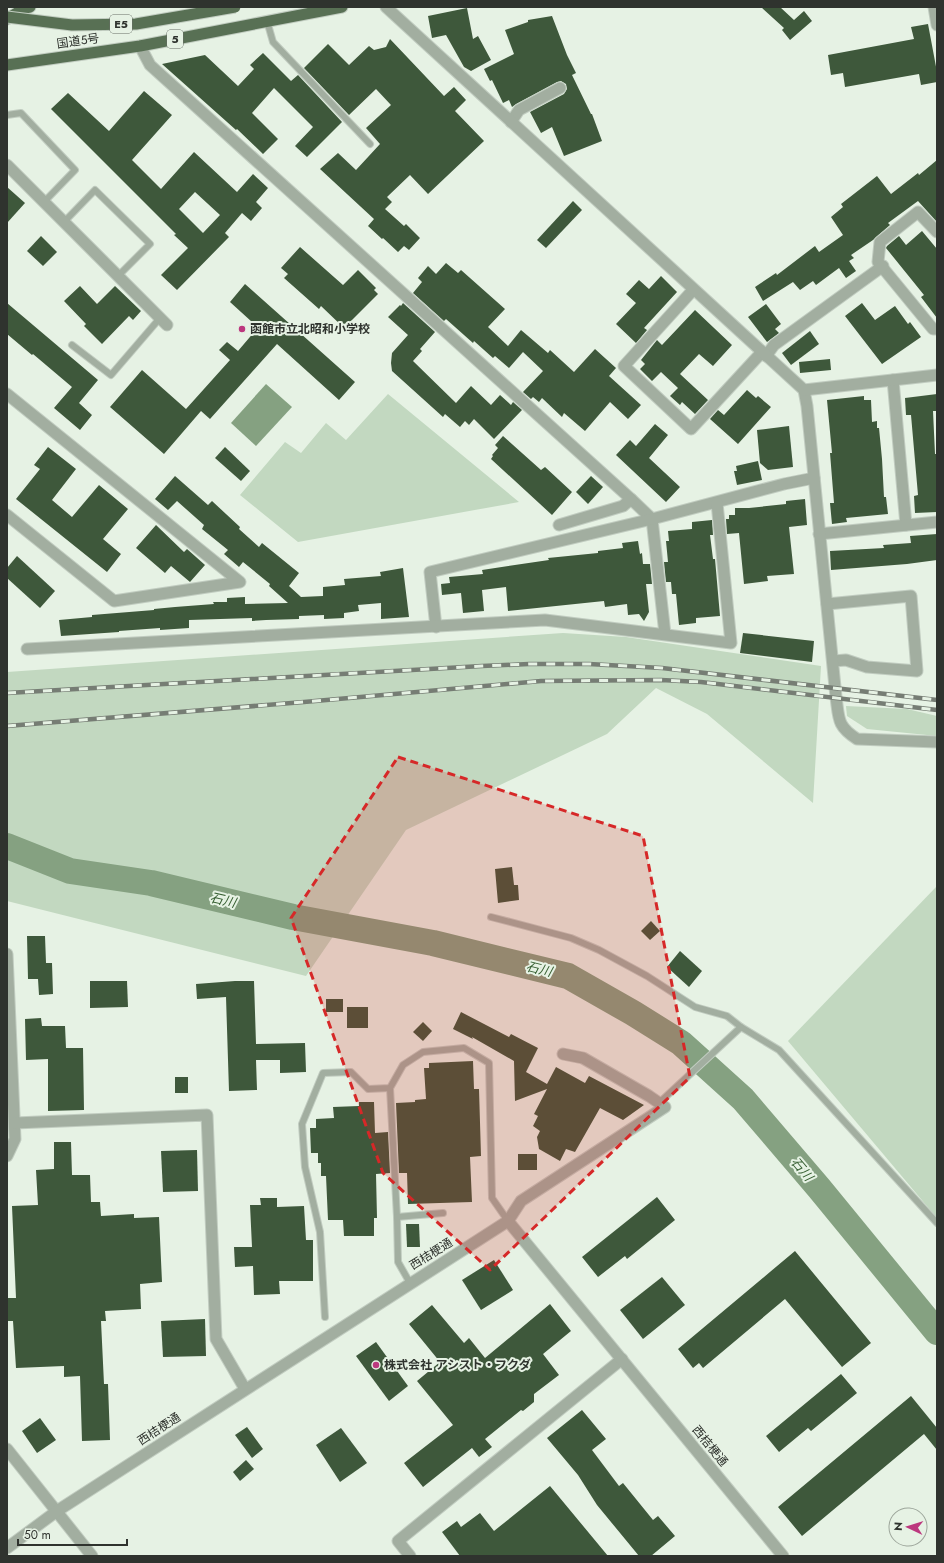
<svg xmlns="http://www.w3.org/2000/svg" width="944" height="1563" font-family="Jost,'Noto Sans JP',sans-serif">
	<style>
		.green { fill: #c2d8c0 }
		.water { fill: #85a181 }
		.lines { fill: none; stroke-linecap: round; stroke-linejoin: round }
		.river { stroke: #85a181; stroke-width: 26 }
		.building { fill: #3e583b; fill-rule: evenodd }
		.service-casing { stroke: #c1ccc0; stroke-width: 8 }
		.minor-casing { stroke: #c1ccc0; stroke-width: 13 }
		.tertiary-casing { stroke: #c1ccc0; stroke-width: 13 }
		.trunk-casing { stroke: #c1ccc0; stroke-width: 13 }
		.service { stroke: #a2aea0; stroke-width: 6 }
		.minor { stroke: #a2aea0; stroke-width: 11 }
		.tertiary { stroke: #a2aea0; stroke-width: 11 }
		.trunk { stroke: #587054; stroke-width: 11 }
		.rail-casing { stroke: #767d74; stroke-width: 4.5 }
		.rail { stroke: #e6f2e4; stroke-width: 3; stroke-dasharray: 9; stroke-linecap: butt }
		.trunk-bridge-casing { stroke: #c1ccc0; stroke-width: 13; stroke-linecap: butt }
		.trunk-bridge { stroke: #587054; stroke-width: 11 }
		.marked { fill: #d62828; fill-opacity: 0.2; stroke: #d62828; stroke-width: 3; stroke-dasharray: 8 5; stroke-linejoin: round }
		.poi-dot { fill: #bc387e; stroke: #e6f2e4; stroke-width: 1.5 }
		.labels { text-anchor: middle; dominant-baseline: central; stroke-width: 4; stroke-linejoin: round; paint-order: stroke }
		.shield { fill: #e6f2e4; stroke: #666c65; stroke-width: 1 }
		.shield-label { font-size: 11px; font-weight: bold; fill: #2f332e }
		.street-label { font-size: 12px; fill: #2f332e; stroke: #e6f2e4 }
		.poi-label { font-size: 12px; font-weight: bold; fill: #2f332e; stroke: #e6f2e4; text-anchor: start }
		.water-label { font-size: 13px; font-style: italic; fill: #355e31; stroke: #e6f2e4 }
	</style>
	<rect width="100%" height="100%" fill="#e6f2e4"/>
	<g class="green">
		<path d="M388,394L519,502L298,542L240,495L285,442L301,453L326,423L346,440Z"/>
		<path d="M563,633L626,637L821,666L813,803L707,714L656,688L607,734L406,830L306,976L7,901V672Z"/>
		<path d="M846,706L907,709L937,716V736L867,729L847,716Z"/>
		<path d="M937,886V1218L788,1041Z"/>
	</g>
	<path class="water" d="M266,384L292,407L256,446L231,423Z"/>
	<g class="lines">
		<path class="river" d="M7,846L70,871L151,883L293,917L433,943L568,976L633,1013L681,1043L743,1099L819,1188L937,1332"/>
	</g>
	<g class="building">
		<path d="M761,7H780L794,20L804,11L812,21L790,40L782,30L784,28Z"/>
		<path d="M467,8L473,39L478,36L491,60L471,71L464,67L446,35L432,38L428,16Z"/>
		<path d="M552,16L567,55L576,73L572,75L591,114H592L602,141L564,156L552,127L541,133L530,112L564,94L567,89L566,84L561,81L557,82L516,104L512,107L509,100L503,103L492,80L490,81L484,69L514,54L505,30L528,22V20Z"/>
		<path d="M928,24L937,72V82L921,85L919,74L845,87L843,73L831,75L828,55L914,39L911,27Z"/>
		<path d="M390,39L444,96L454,87L466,100L455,111L484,141L428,194L410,175L387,197L392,202L385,209L404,226L406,224L420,238L409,250L404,246L398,252L383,238L382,239L368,226L374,219L320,169L338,153L356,170L380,144L366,128L391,105L376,89L349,115L304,68L328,44L349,65L369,46L374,50L386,47Z"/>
		<path d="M263,53L291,81L298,75L342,122L307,157L295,146L313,127L274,88L252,113L278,139L263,154L237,129L236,130L162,64L205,55L238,86L254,69L250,65Z"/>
		<path d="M144,91L172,115L132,160L161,189L194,152L237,192L253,174L268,188L256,202L262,208L251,221L242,213L225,233L229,237L177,290L161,275L188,248L174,235L176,234L51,109L68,93L109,131ZM195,192L220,215L203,233L179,209Z"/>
		<path d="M937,160V222L918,201L888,223L890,225L876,237L873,240L851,255L854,258L849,261L856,271L846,278L839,268L816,285L813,281L800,290L793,282L763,301L755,287L776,273L777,275L815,246L819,252L843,235L831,217L843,207L841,204L877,176L891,194L918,173L919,175Z"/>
		<path d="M7,187L25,203L7,223Z"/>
		<path d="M573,201L582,210L546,248L537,240Z"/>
		<path d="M922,231L937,249V318L921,297L924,295L886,248L887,246L899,236L906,245Z"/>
		<path d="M41,236L57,252L43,266L27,251Z"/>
		<path d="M300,247L343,285L358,270L376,288L374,290L378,294L344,328L321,306L319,309L284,278L288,274L281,268Z"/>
		<path d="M446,263L458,273L461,270L505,309L488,327L508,346L521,330L548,353L550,350L574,372L595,349L616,368L609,376L641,405L628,419L610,402L585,431L564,413L562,417L542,398L539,402L533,397L531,399L523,392L543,371L523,352L509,368L495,356L493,358L474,341L473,343L446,319L444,321L413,293L422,282L418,278L428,266L436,274Z"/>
		<path d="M661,276L677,292L644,328L647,330L636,343L616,324L636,303L626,294L639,280L649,289Z"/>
		<path d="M245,284L355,382L339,400L277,344L210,419L201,411L164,454L110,407L142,370L186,409L230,360L219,350L227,342L238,351L255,331L249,325L252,322L230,302Z"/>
		<path d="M80,286L97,304L115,286L141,311L133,320L129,316L102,344L84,326L86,324L64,301Z"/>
		<path d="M7,303L98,380L79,403L92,415L80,430L54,408L72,387L33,354L32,355L7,334Z"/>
		<path d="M403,303L435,332L420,349L422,351L413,361L456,403L471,386L491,405L500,395L511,405L513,402L522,410L494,439L474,419L469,425L465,421L460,427L445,414L443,417L392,371L391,363L392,353L408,335L388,317L400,305L401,306Z"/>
		<path d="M862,303L875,320L895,306L908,324L910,322L921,337L882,364L845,316Z"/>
		<path d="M766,304L781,324L775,329L779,333L767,342L748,317Z"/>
		<path d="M695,310L732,345L713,366L699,354L680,374L708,400L695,414L682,402L680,405L670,396L678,388L661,372L652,381L640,369L645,364L641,360L657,340L662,345Z"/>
		<path d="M810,331L819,344L791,365L782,353Z"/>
		<path d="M830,359L831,370L800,373L799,362Z"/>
		<path d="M747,390L756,398L758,396L771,407L738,444L710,419L718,410L724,415Z"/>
		<path d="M937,394V411H933L935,454H937V512L915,513L914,496L918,495L911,415H906L905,398Z"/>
		<path d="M864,396V400H871L872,422L877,421V428H879L882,459L884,497H886L888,514L846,518L847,522L832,524L830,503H834L830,453H832L827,400Z"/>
		<path d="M655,424L668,435L649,458L680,487L666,502L616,455L630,440L636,446Z"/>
		<path d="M789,426L793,467L768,470L760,463L757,430Z"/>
		<path d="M503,436L541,470L545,467L572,492L552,515L491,459L493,456L492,455L498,448L495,445Z"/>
		<path d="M48,447L76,469L52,500L72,517L99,485L128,509L103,539L121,554L107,572L16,499L40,469L34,465Z"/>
		<path d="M225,447L250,471L241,481L215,458Z"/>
		<path d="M758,461L762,480L737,485L734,471H737L736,466Z"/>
		<path d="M175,476L208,505L212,501L240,527L239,529L259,547L262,543L299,573L289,586L301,597L323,596V587L345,585L344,579L381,576L380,572L403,568L409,617L381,619V603L358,605L359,611L344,613V618L324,619V615L299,616V619L266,620L252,621V618L189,620V628L160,630V628L119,631V632L61,636L59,620L92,617V615L154,610V609L175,607L214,604L213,602H227V598L245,597V604L288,603L269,586L270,584L243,562L239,567L224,554L228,550L202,529L204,525L177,501L168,510L155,499Z"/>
		<path d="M591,476L603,487L588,504L576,492Z"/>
		<path d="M805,499L807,525L789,527L794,574L767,576L768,581L744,584L739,533L727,534L726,519H729V515H735V508H749L786,504V501Z"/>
		<path d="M712,520L713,535H710L713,559H715L720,616L696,618V623L679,625L676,594H672L671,582H666L664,562H668L666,541H669L668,531L692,529V522Z"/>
		<path d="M156,525L184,552L187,549L205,565L190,582L171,566L165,573L136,548Z"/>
		<path d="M937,534V560L907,564L831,570L830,551L884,548L883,545L911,543L910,536Z"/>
		<path d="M638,541L640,554L642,553L643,564H650L652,584H646L649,612L644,621L639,614L628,615L627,604L605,607L604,601L508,611L506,587L482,590L484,611L463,613L461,593L442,595L441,584L450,583L449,577L483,574L482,570L549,560L548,558L598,553V551L623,548L622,543Z"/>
		<path d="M17,556L55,591L40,608L7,578V568Z"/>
		<path d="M743,633L814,641L812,662L740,653Z"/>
		<path d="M512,867L514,885H518L519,900L498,903L495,869Z"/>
		<path d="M651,921L660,931L650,940L641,931Z"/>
		<path d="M27,936H45L46,963H52L53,994L39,995L38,979H28Z"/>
		<path d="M680,951L702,971L689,987L667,967Z"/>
		<path d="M90,981H127L128,1007L90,1008Z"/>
		<path d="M235,981H254L256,1044L305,1043L306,1072L280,1073V1060H256L257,1090L229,1091L226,997L197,999L196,984Z"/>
		<rect x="326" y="999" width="17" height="13"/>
		<rect x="347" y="1007" width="21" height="21"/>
		<path d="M461,1012L509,1037L511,1034L538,1048L526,1072L547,1084L556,1067L585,1083L589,1076L644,1105L623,1120L600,1108L575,1152L566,1149L560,1161L539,1149L537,1137L540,1131L533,1126L538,1116L534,1114L547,1089L515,1101L514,1061L472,1037L473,1039L453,1029Z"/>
		<path d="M41,1018L42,1026H65L66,1048H83L84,1110L48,1111V1059L26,1060L25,1019Z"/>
		<path d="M423,1022L432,1031L423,1041L413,1032Z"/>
		<path d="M473,1061L474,1089H479L481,1156L470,1157L472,1202L408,1204L407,1173H399L396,1103L415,1102V1100L426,1099L424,1068H429V1063Z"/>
		<rect x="175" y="1077" width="13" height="16"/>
		<path d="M359,1102H374L375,1133L388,1132L390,1173L376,1174L377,1218H374V1236H344L343,1220H328L326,1176H321V1163H318V1153H311L310,1128H316V1119L334,1118L333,1107L359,1106Z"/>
		<path d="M54,1142H71L72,1175H90L91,1202H100L101,1216L134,1214V1218L159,1217L162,1282L140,1284L141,1309L105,1311L106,1321H101L104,1384H108L110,1440L82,1441L80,1376L64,1377V1366L16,1368L13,1321H8L7,1298H16L12,1206L38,1205L36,1170L54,1169Z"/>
		<path d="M197,1150L198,1191L163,1192L161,1151Z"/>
		<rect x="518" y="1154" width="19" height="16"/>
		<path d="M657,1197L675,1220L627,1259L625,1256L598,1277L582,1257Z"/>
		<path d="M260,1198H277V1207L304,1206L306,1240H313V1281H279L280,1294L254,1295L253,1266L235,1267L234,1247H252L250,1205H261Z"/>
		<path d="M406,1224H419L420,1247H407Z"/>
		<path d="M795,1251L871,1343L842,1367L785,1299L703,1368L699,1363L693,1368L678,1349Z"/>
		<path d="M494,1260L513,1290L481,1310L462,1280Z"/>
		<path d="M662,1277L685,1305L643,1339L620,1310Z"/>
		<path d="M550,1304L571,1331L543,1354L559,1375L534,1394V1402L523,1411L521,1410L485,1439L492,1447L479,1457L472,1448L423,1487L404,1463L453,1425L417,1381L440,1362L409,1324L432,1305L464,1343L469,1338L485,1358Z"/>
		<path d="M205,1319L206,1356L163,1357L161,1321Z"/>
		<path d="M376,1342L408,1386L389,1401L356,1356Z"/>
		<path d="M841,1374L857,1393L811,1431L808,1428L779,1452L766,1436Z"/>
		<path d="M911,1396L937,1428V1450L924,1434L802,1536L778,1507Z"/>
		<path d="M582,1410L606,1439L592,1450L619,1486L623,1483L653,1520L658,1516L675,1536L651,1556H639L597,1505L578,1475L547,1438Z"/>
		<path d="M40,1418L56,1440L37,1453L22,1431Z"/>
		<path d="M247,1427L263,1449L252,1458L235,1435Z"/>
		<path d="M341,1428L367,1463L340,1482L316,1445Z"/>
		<path d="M246,1460L254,1469L240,1481L233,1472Z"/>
		<path d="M550,1486L608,1556H460L442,1532L457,1521L461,1527L480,1513L494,1531Z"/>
	</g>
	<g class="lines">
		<g class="service-casing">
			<g id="service">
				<path d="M267,21L273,42L370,144"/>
				<path d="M7,115L21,113L75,170L44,202"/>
				<path d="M64,222L95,190L150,244L118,276"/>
				<path d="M72,345L111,375L160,318"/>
				<path d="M491,917L571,938L599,950L647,976L695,1007L727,1016L741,1027"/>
				<path d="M390,1088L397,1217L398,1262L410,1283"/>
				<path d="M659,1103L741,1027L779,1050L937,1223"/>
				<path d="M397,1217L443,1213"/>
				<path d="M325,1317L320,1232L305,1167L302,1124L323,1073L351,1072L368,1089L390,1088L403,1065L423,1052L464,1048L489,1063L492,1198L508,1221"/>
			</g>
		</g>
		<g class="minor-casing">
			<g id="minor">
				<path d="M934,7L937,25"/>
				<path d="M140,46L150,65L631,499L652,519L665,634"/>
				<path d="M511,122L519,110L560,88"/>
				<path d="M7,165L167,325"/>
				<path d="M937,232L918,212L880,242L878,262L933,329H937"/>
				<path d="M693,290L624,366L691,429L762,352"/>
				<path d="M766,356L774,345L883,266"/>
				<path d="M893,380L906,525"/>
				<path d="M7,394L240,582L114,601L7,515"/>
				<path d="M559,525L623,506L631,499"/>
				<path d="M819,534L937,522"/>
				<path d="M827,604L911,596L917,671L867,667L846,660L833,661"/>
				<path d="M436,627L430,572L652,519L784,484L814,478"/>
				<path d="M27,649L545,620L731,643L717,503"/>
				<path d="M7,954L15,1139L7,1156"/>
				<path d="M15,1123L207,1115L216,1339L245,1389"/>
				<path d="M508,1221L521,1201L665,1107L649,1096L583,1058L563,1054"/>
				<path d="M7,1449L92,1556"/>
				<path d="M410,1556L398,1541L622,1359"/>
			</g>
		</g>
		<g class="tertiary-casing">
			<g id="tertiary">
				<path d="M386,7L804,390L807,406L836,697C839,719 837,726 857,739L937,742"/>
				<path d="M804,390L937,375"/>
				<path d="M7,1548L57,1511L508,1221L783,1556"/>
			</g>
		</g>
		<g class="trunk-casing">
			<g id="trunk">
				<path d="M7,19L25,8L30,7"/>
				<path d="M7,65L140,46L342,7"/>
			</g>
		</g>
		<use href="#service" class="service"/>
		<use href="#minor" class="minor"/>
		<use href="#tertiary" class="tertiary"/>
		<use href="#trunk" class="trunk"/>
		<g class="rail-casing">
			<g id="rail">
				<path d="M7,693L482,666L529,664H589L662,668L937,700"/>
				<path d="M7,726L304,702L541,681L661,680L701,682L937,710"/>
			</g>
		</g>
		<use href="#rail" class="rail"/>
		<g class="trunk-bridge-casing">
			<path id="trunk-bridge" d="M7,17L72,25L136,24L235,7"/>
		</g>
		<use href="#trunk-bridge" class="trunk-bridge"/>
	</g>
	<path class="marked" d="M398,757L643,836L690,1077L490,1270L383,1173L291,918Z"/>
	<g class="poi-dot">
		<circle cx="242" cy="329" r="4"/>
		<circle cx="376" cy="1365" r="4"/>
	</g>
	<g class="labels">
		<g class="shield">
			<rect x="110" y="15" width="22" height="18" rx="3"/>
			<rect x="167" y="30" width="16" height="18" rx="3"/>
		</g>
		<g class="shield-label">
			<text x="121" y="24">E5</text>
			<text x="175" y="39">5</text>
		</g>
		<g class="street-label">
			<text transform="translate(78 41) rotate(-8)">国道5号</text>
			<text transform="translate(431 1254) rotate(-32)">西桔梗通</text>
			<text transform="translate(159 1429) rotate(-33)">西桔梗通</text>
			<text transform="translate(710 1446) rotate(51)">西桔梗通</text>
		</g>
		<g class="poi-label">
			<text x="250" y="329">函館市立北昭和小学校</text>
			<text x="384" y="1365">株式会社 アシスト・フクダ</text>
		</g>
		<g class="water-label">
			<text transform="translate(223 900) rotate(13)">石川</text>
			<text transform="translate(539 969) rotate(14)">石川</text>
			<text transform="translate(802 1169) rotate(50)">石川</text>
		</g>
	</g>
	<rect width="944" height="1563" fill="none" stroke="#2f332e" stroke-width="16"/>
	<g transform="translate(908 1527) rotate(274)"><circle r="19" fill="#e6f2e4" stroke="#9da69b"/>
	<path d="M0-3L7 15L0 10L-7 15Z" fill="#bc387e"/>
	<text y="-6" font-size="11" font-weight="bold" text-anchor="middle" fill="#2f332e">N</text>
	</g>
	<path d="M18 1539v6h109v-6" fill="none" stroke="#2f332e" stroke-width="2"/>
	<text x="24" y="1539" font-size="12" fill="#2f332e" stroke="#e6f2e4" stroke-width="3" paint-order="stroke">50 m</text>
</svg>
